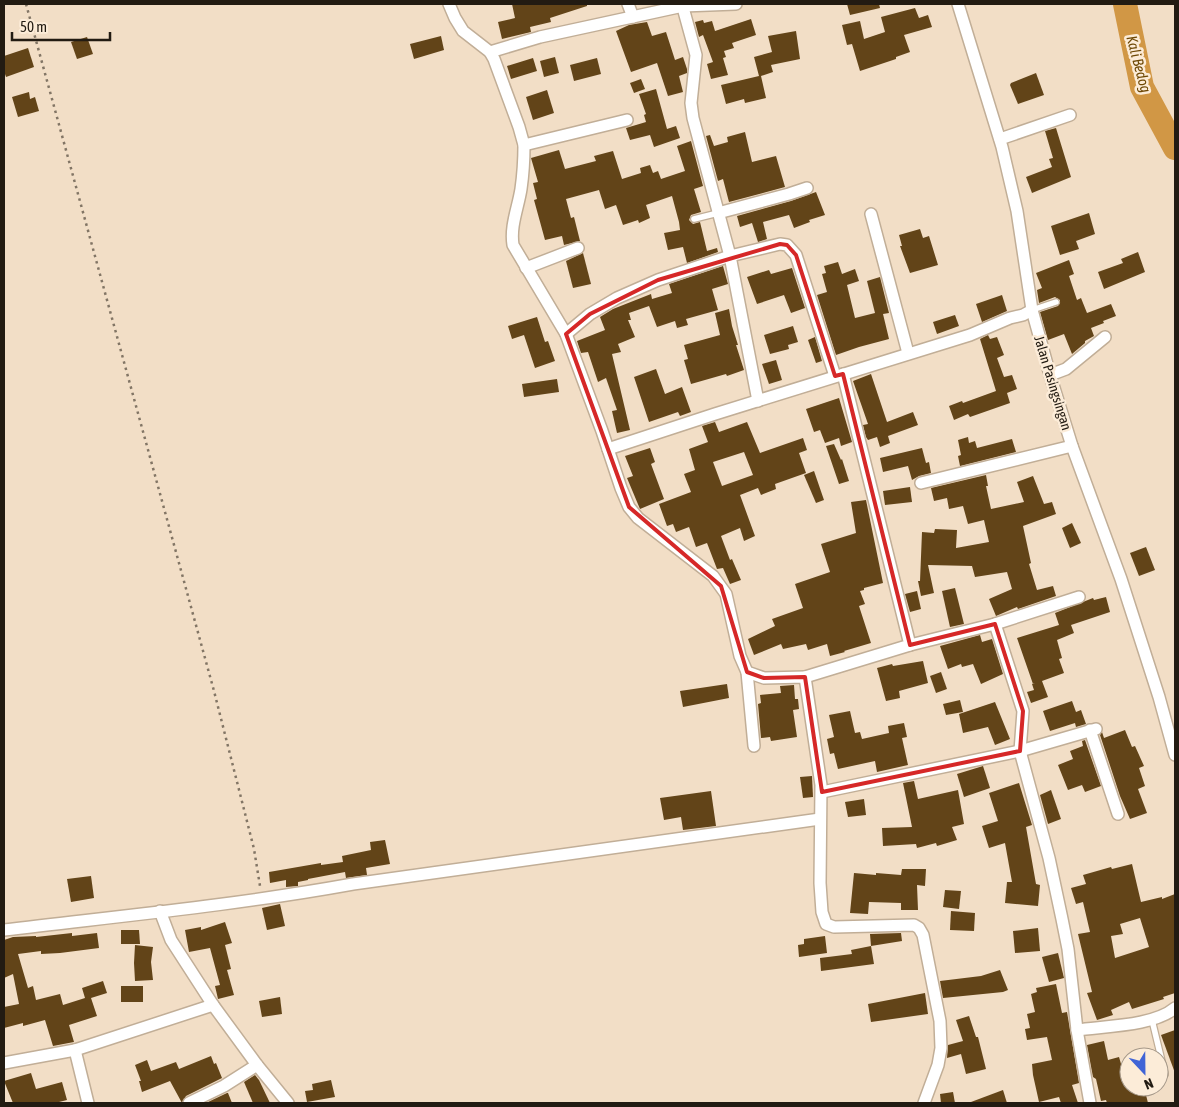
<svg xmlns="http://www.w3.org/2000/svg" width="1179" height="1107" font-family="'Asap Condensed',sans-serif">
	<style>
		.lines { fill: none; stroke-linecap: round; stroke-linejoin: round }
		.river { stroke: #d19745; stroke-width: 24 }
		.building { fill: #624418; fill-rule: evenodd }
		.lane-casing { stroke: #c1ae97; stroke-width: 8 }
		.street-casing { stroke: #c1ae97; stroke-width: 14 }
		.path { stroke: #827565; stroke-width: 2.5; stroke-dasharray: 2.5 4; stroke-linecap: butt }
		.lane { stroke: #fff; stroke-width: 5.5 }
		.street { stroke: #fff; stroke-width: 11 }
		.marked { fill: none; stroke: #d62828; stroke-width: 4; stroke-linejoin: round }
		.labels { text-anchor: middle; dominant-baseline: central; stroke-width: 5; stroke-linejoin: round; paint-order: stroke }
		.street-label { font-size: 14px; fill: #221b12; stroke: #fcecd8 }
		.water-label { font-size: 15px; font-style: italic; fill: #6e4805; stroke: #fcecd8 }
	</style>
	<rect width="100%" height="100%" fill="#f2dec6"/>
	<g class="lines">
		<path class="river" d="M1125,4L1142,87L1175,148"/>
	</g>
	<g class="building">
		<path d="M512,4H587V6L550,18L551,22L530,27L531,32L502,39L498,22L515,18Z"/>
		<path d="M847,4H879L880,8L850,15Z"/>
		<path d="M915,8L919,18L928,15L932,27L904,35L910,52L896,57V59L860,71L852,44L847,45L842,25L860,21L864,39L885,32L881,17Z"/>
		<path d="M751,19L756,35L732,43L734,48L724,51L726,57L723,58L728,75L711,79L707,64L713,62L703,35L699,37L695,22L703,20L704,23L712,21L715,31Z"/>
		<path d="M647,22L652,36L666,32L675,60L683,57L687,69V73L679,76L683,92L668,96L657,63L631,72L616,31L629,25Z"/>
		<path d="M796,31L800,59L771,65L773,72L761,76L766,98L745,103L744,99L726,104L721,85L759,76L754,57L772,52L768,36Z"/>
		<path d="M441,36L444,50L414,59L410,44Z"/>
		<path d="M87,37L93,54L77,59L71,42Z"/>
		<path d="M28,48L34,67L6,77L4,71V56Z"/>
		<path d="M555,57L559,73L544,77L540,61Z"/>
		<path d="M533,58L537,71L511,79L507,66Z"/>
		<path d="M597,58L601,74L574,81L570,65Z"/>
		<path d="M1036,73L1044,95L1018,104L1010,85L1011,83Z"/>
		<path d="M641,79L645,89L634,93L630,83Z"/>
		<path d="M656,89L667,129L676,126L680,138L654,147L650,135L630,140L626,128L646,122L644,115L646,114L639,94Z"/>
		<path d="M547,90L554,113L533,120L526,97Z"/>
		<path d="M29,92L30,99L35,97L39,111L18,117L12,97Z"/>
		<path d="M1056,128L1071,177L1032,193L1026,177L1052,167L1049,159L1053,158L1045,131Z"/>
		<path d="M745,132L752,162L776,156L785,187L729,202L723,179L718,181L706,136L710,135L714,146L728,142L727,137Z"/>
		<path d="M691,141L703,186L694,189L701,212L691,215L689,220L693,224L700,222L707,251L717,248L718,252L687,263L683,247L668,250L664,233L680,230L679,222L672,196L646,205L650,218L639,223L638,220L623,225L616,205L605,209L599,190L566,199L571,218L574,217L580,241L564,245L562,236L545,240L534,200L537,199L533,183L538,182L531,158L559,150L565,169L596,161L594,156L613,151L622,179L641,173L640,168L650,165L653,173L658,171L661,179L685,171L677,146Z"/>
		<path d="M816,192L825,215L809,220L810,222L794,228L789,215L763,222L767,239L758,242L752,223L740,227L737,216L791,201Z"/>
		<path d="M1089,213L1095,234L1076,241L1079,249L1060,255L1051,226Z"/>
		<path d="M920,229L923,238L929,236L938,265L910,273L900,246H902L899,235Z"/>
		<path d="M1138,252L1145,272L1104,289L1098,272L1123,263L1121,259Z"/>
		<path d="M583,253L591,284L573,288L566,261Z"/>
		<path d="M1069,260L1074,274L1069,276L1077,300L1081,298L1087,313L1111,304L1116,316L1103,321L1104,323L1091,328L1094,336L1085,341V343L1072,354L1064,334L1048,340L1040,312L1058,306L1060,303V300L1055,297L1039,303L1037,290L1042,288L1036,273Z"/>
		<path d="M838,262L842,274L855,269L859,281L847,285L855,318L875,313L867,281L880,277L889,313L883,314L889,339L859,347L836,355L817,295L827,292L822,274L826,273L824,266Z"/>
		<path d="M723,266L728,284L712,289L718,310L686,319L688,325L677,328L675,321L657,327L649,306L629,313L631,320H628L635,337L618,344L621,352L612,354L630,430L617,433L612,411L617,410L606,378L598,382L588,352L581,353L577,341L605,330L600,317L613,309L651,294L652,299L672,293L669,284Z"/>
		<path d="M792,268L805,308L791,313L784,295L757,304L747,277L769,270L771,274Z"/>
		<path d="M1002,295L1007,311L982,322L976,304Z"/>
		<path d="M729,309L732,326L738,345H736L744,370L727,376L726,374L691,384L684,360L688,359L684,345L720,335L715,313Z"/>
		<path d="M955,315L959,326L937,334L933,322Z"/>
		<path d="M537,317L545,342L548,341L555,361L535,368L524,335L512,339L508,326Z"/>
		<path d="M793,326L798,342L788,345L789,349L770,354L764,335Z"/>
		<path d="M988,335L990,339L997,337L1004,355L997,358L1004,377L1012,375L1017,389L1007,393L1010,403L970,417L968,414L954,420L949,406L962,401L963,403L996,391L980,339Z"/>
		<path d="M815,337L822,361L816,363L808,340Z"/>
		<path d="M776,360L782,380L769,384L762,364Z"/>
		<path d="M656,369L665,394L682,387L691,412L680,416L678,412L649,422L634,377Z"/>
		<path d="M871,374L887,422L913,412L918,425L888,436L890,443L880,447L877,437L868,440L866,437L863,425L868,424L853,381Z"/>
		<path d="M557,379L559,392L524,397L522,384Z"/>
		<path d="M839,398L852,442L841,446L839,438L825,443L820,430L814,432L806,409Z"/>
		<path d="M715,422L719,432L747,422L760,453L803,438L807,450L799,453L806,473L775,484L776,489L761,495L758,488L740,495L755,536L744,541L740,528L721,536L730,560L732,559L741,580L730,584L723,568L717,569L707,543L696,547L689,527L676,532L673,524L667,526L659,504L691,492L684,474L695,470L689,449L708,442L702,426ZM744,452L753,475L722,486L713,462Z"/>
		<path d="M968,437L969,443L975,441L977,448L1012,439L1016,452L960,466L958,456L961,455L958,440Z"/>
		<path d="M834,444L841,460L842,459L849,481L839,484L826,446Z"/>
		<path d="M650,448L655,462L651,464L664,499L640,509L627,478L633,476L625,456Z"/>
		<path d="M922,448L926,463L929,462L931,473L919,476L912,480L908,466L883,472L880,458Z"/>
		<path d="M814,471L824,500L816,503L804,475Z"/>
		<path d="M986,475L988,486H986L991,509L1024,502L1017,482L1033,476L1044,504L1052,502L1056,514L1023,526L1031,563L1029,564L1037,590L1053,586L1056,596L1018,609L1017,607L996,616L989,599L1012,589L1007,572L975,577L972,566L928,565L934,593L921,596L918,581H920L922,532L934,533L935,529L957,530L956,548L989,542L984,520L968,524L963,506L949,509L947,498L934,501L931,488Z"/>
		<path d="M910,487L912,502L885,505L883,491Z"/>
		<path d="M866,500L883,583L864,588V590L860,591L865,604L859,606L871,643L844,651L845,652L830,656L827,644L808,650L806,644L783,649L781,644L754,655L748,639L775,626L772,619L803,608L795,584L830,572L821,544L856,533L851,502Z"/>
		<path d="M1072,523L1081,543L1070,548L1062,528Z"/>
		<path d="M1146,547L1155,570L1139,576L1130,553Z"/>
		<path d="M955,588L964,624L950,627L942,591Z"/>
		<path d="M917,591L921,609L910,612L905,594Z"/>
		<path d="M1106,597L1110,612L1071,625L1074,633L1057,640L1062,658L1059,659L1064,673L1042,681L1048,697L1031,703L1027,692L1034,690L1032,684L1035,683L1033,684L1017,638L1059,625L1055,613L1093,598L1094,600Z"/>
		<path d="M980,635L982,642L992,639L1003,674L981,684L973,664L962,667L961,664L948,669L940,646Z"/>
		<path d="M923,661L928,683L899,691L900,698L886,701L877,668L892,664L893,666Z"/>
		<path d="M941,672L947,689L936,693L930,676Z"/>
		<path d="M727,684L729,698L683,707L680,691Z"/>
		<path d="M794,685L795,699H798L799,709L793,710L797,737L771,741L770,737L761,738L758,704L761,703L760,695L781,693L780,686Z"/>
		<path d="M960,700L963,712L946,715L943,704Z"/>
		<path d="M1072,701L1076,712L1081,710L1086,724L1076,727L1075,723L1050,731L1043,711Z"/>
		<path d="M995,702L1010,739L995,745L988,727L963,733L959,714Z"/>
		<path d="M850,711L855,733L860,732L862,739L889,733L888,726L904,723L907,737L902,738L908,765L877,772L875,761L838,769L834,753L830,754L827,739L834,737L829,715Z"/>
		<path d="M1125,730L1132,747L1135,746L1144,766L1139,768L1145,786L1138,789L1147,813L1130,819L1120,796L1100,735L1102,732L1104,738Z"/>
		<path d="M1085,740L1101,786L1085,792L1082,785L1068,790L1058,765L1073,759L1070,751L1083,746L1082,741Z"/>
		<path d="M983,766L990,788L964,797L957,774Z"/>
		<path d="M812,776L813,797L803,798L800,777Z"/>
		<path d="M914,781L918,799L958,790L964,824L952,827L957,840L937,846L936,843L917,848L916,844L883,846L882,828L912,827L903,783Z"/>
		<path d="M1019,783L1032,825L1026,827L1036,884L1040,885L1038,906L1005,903L1007,882H1012L1005,843L989,848L982,826L998,821L989,793Z"/>
		<path d="M1051,790L1061,819L1048,824L1040,795Z"/>
		<path d="M711,791L716,826L683,830L681,817L664,820L660,798Z"/>
		<path d="M864,799L866,815L848,817L845,802Z"/>
		<path d="M385,840L390,864L366,868L367,875L346,878L345,872L308,879V880L298,882V886L286,887V880L270,883L269,872L321,863V865L343,862L342,856L371,850L370,842Z"/>
		<path d="M1132,864L1141,902L1162,897V899L1175,894V993L1163,997L1164,999L1132,1009L1129,1002L1111,1010L1113,1015L1097,1020L1087,993L1092,992L1078,934L1090,932L1083,902L1076,904L1071,888L1086,884L1083,875L1111,867L1112,869ZM1140,918L1149,947L1115,958L1111,936L1123,934L1120,924Z"/>
		<path d="M902,869H926L925,886L917,885L918,910H901V903L869,902L868,914L850,913L854,873L876,875V873L901,875Z"/>
		<path d="M91,876L94,898L71,902L67,879Z"/>
		<path d="M945,890L961,891L959,909L943,907Z"/>
		<path d="M280,904L285,926L267,930L262,908Z"/>
		<path d="M951,911L975,913L974,931L950,930Z"/>
		<path d="M225,922L232,943L225,945L231,969L227,970L234,995L218,999L215,986L220,985L210,948L189,952L185,930L201,927V930Z"/>
		<path d="M1038,928L1040,951L1015,953L1013,931Z"/>
		<path d="M121,930H139L140,944H121Z"/>
		<path d="M72,933V936L97,933L99,948L60,953L41,954V951L18,954L28,988L33,986L36,1000L60,994L63,1005L85,998L82,988L103,981L107,993L91,998L97,1016L69,1025L74,1042L53,1046L45,1020L23,1026V1023L4,1028V1007L19,1004L13,974L4,978V940L13,937L36,936V937Z"/>
		<path d="M901,933L902,941L871,946L870,934Z"/>
		<path d="M825,936L827,953L799,957L798,945L804,944V939Z"/>
		<path d="M135,945L153,947L151,962L153,980L135,981L134,963Z"/>
		<path d="M871,946L874,964L821,971L820,958L852,954L851,950Z"/>
		<path d="M1058,953L1064,978L1049,982L1042,957Z"/>
		<path d="M1000,970L1008,990L1003,992L943,998L940,981L981,976Z"/>
		<path d="M1056,984L1062,1013L1067,1012L1079,1083L1072,1085L1078,1103H1061L1059,1097L1039,1102L1033,1075L1032,1064L1052,1060L1047,1037L1027,1040L1025,1029L1030,1028L1027,1014L1035,1012L1031,994L1037,992L1036,988Z"/>
		<rect x="121" y="986" width="22" height="16"/>
		<path d="M925,993L928,1014L871,1022L868,1004Z"/>
		<path d="M280,997L282,1014L262,1017L259,1001Z"/>
		<path d="M969,1016L976,1037H978L986,1069L966,1074L961,1054L947,1058L948,1045L963,1041L956,1020Z"/>
		<path d="M1175,1030V1073L1161,1035Z"/>
		<path d="M1104,1041L1108,1060L1119,1057L1126,1081L1129,1080V1087H1144L1148,1103H1107L1106,1100L1101,1101L1096,1079L1093,1077L1087,1045Z"/>
		<path d="M211,1056L214,1064L216,1063L222,1078L186,1096L182,1103L170,1081L142,1092L139,1081H141L135,1065L147,1060L151,1071L176,1062L179,1069Z"/>
		<path d="M31,1073L36,1089L62,1082L67,1100L55,1103H13L4,1081Z"/>
		<path d="M255,1075L259,1080L270,1103H253L244,1082Z"/>
		<path d="M331,1080L335,1097L307,1102L305,1091L313,1090L312,1084Z"/>
		<path d="M1003,1090L1007,1103H971V1102Z"/>
		<path d="M953,1092L955,1103H941L940,1094Z"/>
		<path d="M228,1093L232,1103H206L227,1093Z"/>
	</g>
	<g class="lines">
		<g class="lane-casing">
			<g id="lane">
				<path d="M694,219L718,213"/>
				<path d="M1032,310L1056,302"/>
				<path d="M1152,1020L1165,1074"/>
			</g>
		</g>
		<g class="street-casing">
			<g id="street">
				<path d="M449,4L455,18L463,31L490,52L494,59L519,127L524,145C524,160 523,175 521,189C518,208 510,226 513,245L566,334L602,431L621,488L629,507L638,518L713,576L726,594L740,656L747,672L764,678L805,677L821,785L820,883L822,912L826,924L834,927L914,925L919,928L923,935L940,1021L941,1048L938,1065L924,1103"/>
				<path d="M628,4L633,17"/>
				<path d="M682,4L696,55L691,103L693,118L730,256L758,401"/>
				<path d="M958,4L1002,147L1017,211L1032,310L1050,375L1072,446L1121,579L1159,697L1175,755"/>
				<path d="M490,52L540,37L683,6L736,4"/>
				<path d="M1000,139L1070,115"/>
				<path d="M524,145L627,120"/>
				<path d="M718,213L789,194L807,188"/>
				<path d="M871,214L908,353"/>
				<path d="M526,268L578,248"/>
				<path d="M566,334L590,314L617,298L658,280L730,256L780,244L787,245L796,255L835,376"/>
				<path d="M1050,375L1066,369L1105,337"/>
				<path d="M608,449L715,414L970,335L1010,318L1023,315L1032,310"/>
				<path d="M921,483L1072,446"/>
				<path d="M995,624L1023,711L1020,751L1049,858L1062,919L1068,949L1077,1030L1090,1103"/>
				<path d="M910,645L995,624L1079,597"/>
				<path d="M747,672L754,746"/>
				<path d="M805,677L910,645L843,374"/>
				<path d="M1090,730L1118,814"/>
				<path d="M822,792L1020,751L1096,729"/>
				<path d="M160,911L171,940L213,1005L257,1065L288,1103"/>
				<path d="M4,930C120,916 237,905 353,884L820,819"/>
				<path d="M1077,1030C1105,1026 1154,1026 1175,1008"/>
				<path d="M4,1063L75,1050"/>
				<path d="M88,1103L75,1050L213,1005"/>
				<path d="M189,1103L224,1086L257,1065"/>
			</g>
		</g>
		<path class="path" d="M26,4L214,691L254,849L260,886"/>
		<use href="#lane" class="lane"/>
		<use href="#street" class="street"/>
	</g>
	<path class="marked" d="M780,244L787,245L796,255L835,376L843,374L910,645L995,624L1023,711L1020,751L822,792L805,677L764,678L747,672L721,586L629,507L566,334L590,314L658,280Z"/>
	<g class="labels">
		<g class="street-label">
			<text transform="translate(1053 383) rotate(73)">Jalan Pasingsingan</text>
		</g>
		<g class="water-label">
			<text transform="translate(1139 64) rotate(75)">Kali Bedog</text>
		</g>
	</g>
	<rect width="1179" height="1107" fill="none" stroke="#221b12" stroke-width="10"/>
	<g transform="translate(1144 1072) rotate(158)"><circle r="24" fill="#fcecd8" stroke="#a59889"/>
	<path d="M0-4L9 19L0 12L-9 19Z" fill="#4064d6"/>
	<text y="-8" font-size="14" font-weight="bold" text-anchor="middle" fill="#221b12">N</text>
	</g>
	<path d="M12 32v8h98v-8" fill="none" stroke="#221b12" stroke-width="2.5"/>
	<text x="20" y="32" font-size="15" fill="#221b12" stroke="#fcecd8" stroke-width="4" paint-order="stroke">50 m</text>
</svg>
